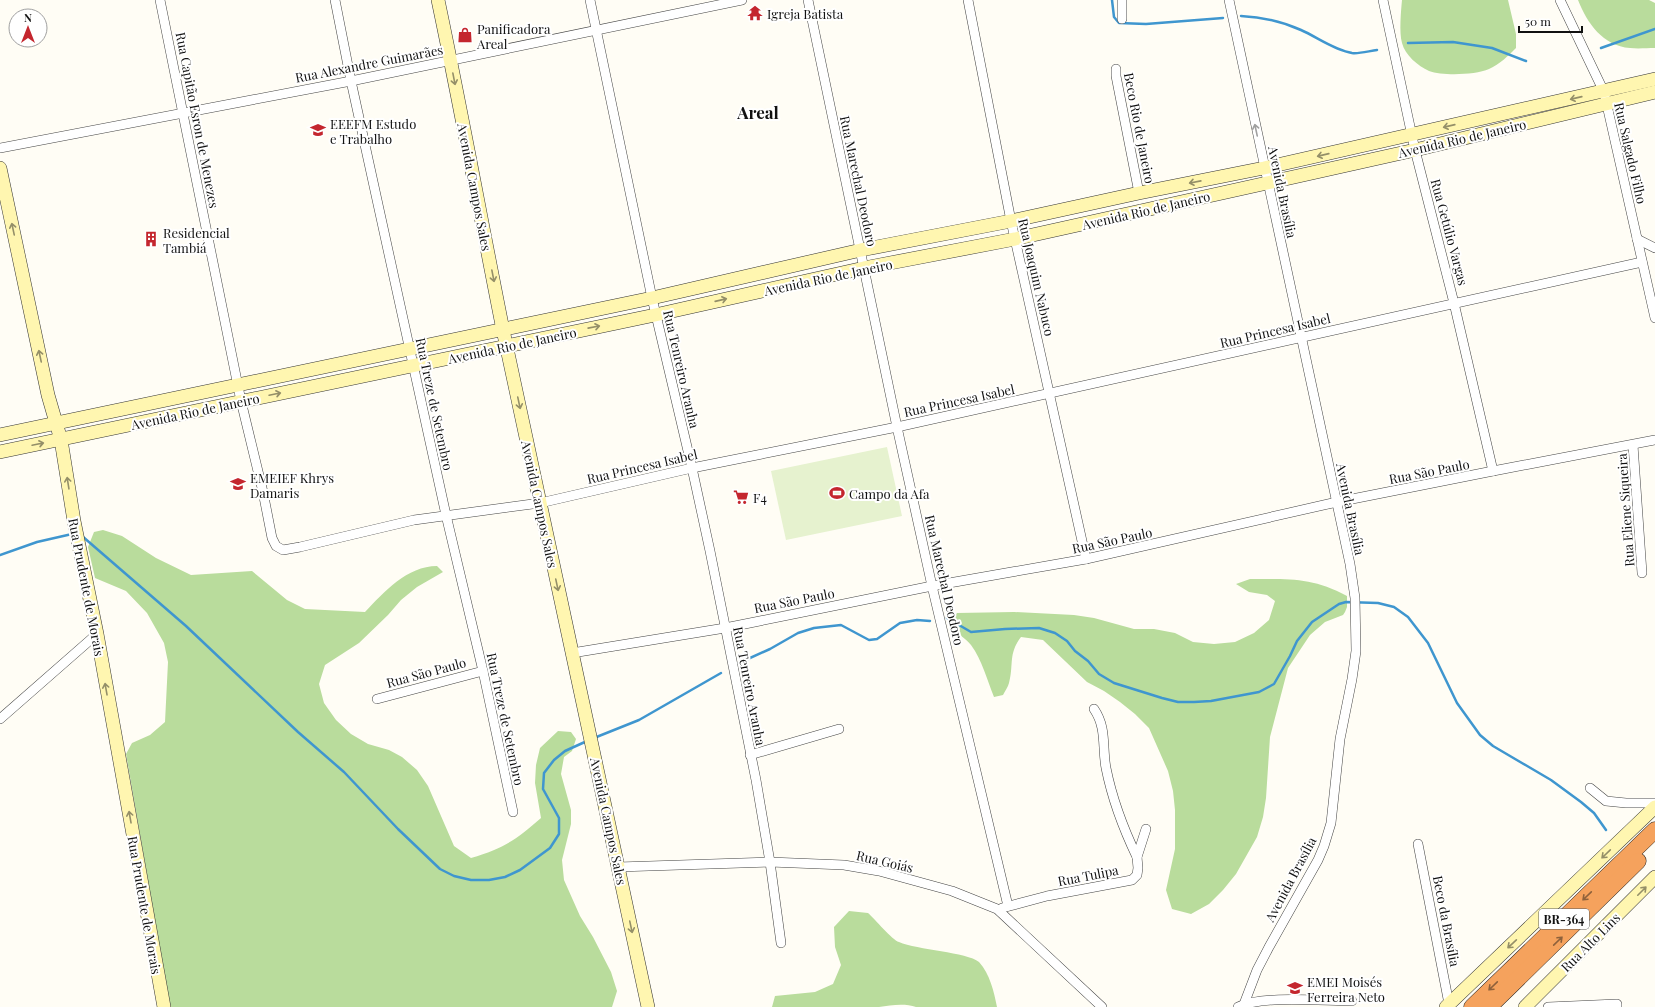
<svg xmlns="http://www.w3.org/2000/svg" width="1655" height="1007" font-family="'Playfair Display',serif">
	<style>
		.forest { fill: #b9dc9c }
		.pitch { fill: #e6f2cf }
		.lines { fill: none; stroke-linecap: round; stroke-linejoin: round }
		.stream { stroke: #3f96cf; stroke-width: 2.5 }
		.street-casing { stroke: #444; stroke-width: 10 }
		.secondary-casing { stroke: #333; stroke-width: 14 }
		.highway-casing { stroke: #222; stroke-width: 17 }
		.street { stroke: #fff; stroke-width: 9 }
		.secondary { stroke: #fff6b0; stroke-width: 13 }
		.highway { stroke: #f5a25d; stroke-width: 16 }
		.oneway { stroke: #948f68 }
		.oneway2 { stroke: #a0a0a0 }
		.oneway3 { stroke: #8e613b }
		.labels { text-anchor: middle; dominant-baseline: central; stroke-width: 4; stroke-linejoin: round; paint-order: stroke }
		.shield { fill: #fff; stroke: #585858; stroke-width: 1 }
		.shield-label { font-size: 12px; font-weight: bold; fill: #111 }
		.poi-label { font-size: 13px; fill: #111; stroke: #fff; text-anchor: start }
		.street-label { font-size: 13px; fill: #111; stroke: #fff }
		.district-label { font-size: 17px; font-weight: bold; fill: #111; stroke: #fff }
	</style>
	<rect width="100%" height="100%" fill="#fffdf5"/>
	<g class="forest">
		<path d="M1402,0H1508L1516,34V48C1508,56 1500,64 1489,69C1475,75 1443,76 1429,71C1418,66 1405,55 1402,43C1399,32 1401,11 1402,0Z"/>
		<path d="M1578,0H1649L1655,3V48C1647,48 1638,49 1630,48C1603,46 1587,23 1578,0Z"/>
		<path d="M103,530L122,536L156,558L191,575L252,571L287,600L305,609L365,612C384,592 407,566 437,566L443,572L417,587L401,600L388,615L359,643L325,665L319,684L324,703L336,720L351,734L368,744L389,750L402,757L417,770L428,786L454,846L471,858C504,848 516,840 541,818L535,783L536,765L540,748L558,731L571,732L576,739L572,751L564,757L561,774L571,810V824L562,860L564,880L580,916L593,937L611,972L617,991L612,1007H170L126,754L132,743L150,735L165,722L168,662L164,643L147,613L126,591L95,578L88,547L94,532Z"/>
		<path d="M1250,579C1289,579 1312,577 1347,596V607L1345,612L1343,615L1325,622L1310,635L1288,668L1270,737L1266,798L1263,817L1257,837L1236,874L1223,890L1209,904L1191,914L1172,909L1166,890L1175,849V810L1173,791L1168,771L1149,728L1135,714L1120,702L1104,691L1087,682L1043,640L1021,637C1008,654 1014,665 1009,683C1008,687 1005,691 1003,695L994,697C987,680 982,660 971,645C964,636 956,635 950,623L957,613L1014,612L1074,615L1094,618L1134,629H1154L1175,633L1193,642L1214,644L1235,642L1254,633L1269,620L1275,601L1267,595L1249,592L1236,584Z"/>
		<path d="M849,911L868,913C875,919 892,940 899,942C917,950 967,952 979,962C990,974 994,992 997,1007H916C905,1003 891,1005 879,1007H772L775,996L815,992L833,984L841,965L835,947L834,927Z"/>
	</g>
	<path class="pitch" d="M887,447L902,516L786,540L771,471Z"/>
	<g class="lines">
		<g class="stream">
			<path d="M1112,0L1114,17L1119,23L1146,24L1223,18"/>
			<path d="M1241,16C1263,17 1281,21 1301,30C1317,37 1334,50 1352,53C1359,54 1369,51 1377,50"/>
			<path d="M1408,43L1453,42L1492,48L1526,61"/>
			<path d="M1601,48L1655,29"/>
			<path d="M82,536L186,626L298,732L344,772L398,829L440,869L454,876L471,880H489L505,877L520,870L550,848L559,834V818L543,789L544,773L554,760L565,751L587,741"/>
			<path d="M0,555L37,542L72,534"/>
			<path d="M947,618L971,632L1005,629L1039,628L1055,633L1067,641L1075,651L1088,661L1099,674L1114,683L1162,698L1178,702H1194L1211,701L1259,692L1274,684L1290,656L1297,641L1312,622L1339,604L1346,602L1378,603L1394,607L1408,617L1428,643L1457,703L1480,735L1493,746L1551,780L1581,802L1594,813L1606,830"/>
			<path d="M739,663L770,649L798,633L814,628L841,625L869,640L877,639L900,623L917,620L930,621"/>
			<path d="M594,738L639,720L721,673"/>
		</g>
		<g class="street-casing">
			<g id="street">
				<path d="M160,0L241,401L263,492L272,538L276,546L283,550L300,547L414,520L540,503L692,468L897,427L1642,262"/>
				<path d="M335,0L351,81L446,515L483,671L513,812"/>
				<path d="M590,0L652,298L692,468L710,551L756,780L770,862L781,943"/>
				<path d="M808,0L897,427L932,586L1008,906"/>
				<path d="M968,0L1011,221L1086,559"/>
				<path d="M1122,0V19"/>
				<path d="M1229,0L1350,564L1355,598L1356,651L1352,679L1340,739L1331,823L1324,846L1318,860L1269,947L1257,970L1244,1004"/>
				<path d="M1383,0L1415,150L1454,303L1493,471"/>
				<path d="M1560,0L1604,92L1655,318"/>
				<path d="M1116,69V76L1139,193"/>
				<path d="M0,148L351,81L742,0"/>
				<path d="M1637,239L1655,248"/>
				<path d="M1633,445L1642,573"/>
				<path d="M572,653L725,628L932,586L1086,559L1337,502L1493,471L1655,440"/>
				<path d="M377,699L483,671"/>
				<path d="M1094,709C1107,728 1102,747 1106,768C1112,798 1124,830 1137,857"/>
				<path d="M0,719L97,634"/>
				<path d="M750,755L839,729"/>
				<path d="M1590,788L1606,801L1626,803H1655"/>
				<path d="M1418,844L1449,1004"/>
				<path d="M618,867L770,862L844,865L879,871L952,891L997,909L1102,1007"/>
				<path d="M1002,908L1047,896L1132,880L1137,875L1138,868L1137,857L1146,829"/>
				<path d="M1238,1007C1262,995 1323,1001 1352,1001"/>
				<path d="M1548,1007L1617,1004V1007"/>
			</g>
		</g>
		<g class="secondary-casing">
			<g id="secondary">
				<path d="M438,0C461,109 481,220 503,330C550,556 601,781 648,1007"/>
				<path d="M0,168L48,395L61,440L74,521L97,634L164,1007"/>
				<path d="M0,435L652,298L861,250L1011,221L1139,193L1264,168L1655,79"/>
				<path d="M0,452L655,315L864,268L1015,239L1415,150L1655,92"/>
				<path d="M1446,1007L1655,807"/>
				<path d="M1525,1007L1655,877"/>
			</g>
		</g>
		<g class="highway-casing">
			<g id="highway">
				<path d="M1472,1007L1655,830"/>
				<path d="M1489,1007L1638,861"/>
			</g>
		</g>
		<use href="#street" class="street"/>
		<use href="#secondary" class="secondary"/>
		<use href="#highway" class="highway"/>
	</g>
	<defs><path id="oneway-shaft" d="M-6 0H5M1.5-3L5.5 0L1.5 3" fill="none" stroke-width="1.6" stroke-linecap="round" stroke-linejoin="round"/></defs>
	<g class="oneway">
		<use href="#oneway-shaft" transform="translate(454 79) rotate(79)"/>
		<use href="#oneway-shaft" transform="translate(1576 98) rotate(167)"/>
		<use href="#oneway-shaft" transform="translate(1449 126) rotate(167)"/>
		<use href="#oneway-shaft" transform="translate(1323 155) rotate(167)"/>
		<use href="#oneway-shaft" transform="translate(1195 182) rotate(169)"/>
		<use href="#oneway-shaft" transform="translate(13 229) rotate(-102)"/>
		<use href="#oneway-shaft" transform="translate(493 276) rotate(79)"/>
		<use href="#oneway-shaft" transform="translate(721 300) rotate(-13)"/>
		<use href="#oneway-shaft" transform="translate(594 327) rotate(-11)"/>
		<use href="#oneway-shaft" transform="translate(40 356) rotate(-102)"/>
		<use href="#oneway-shaft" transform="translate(275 394) rotate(-12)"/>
		<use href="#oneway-shaft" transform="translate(519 403) rotate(78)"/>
		<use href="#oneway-shaft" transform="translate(38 444) rotate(-12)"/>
		<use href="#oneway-shaft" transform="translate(68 483) rotate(-99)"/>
		<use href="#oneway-shaft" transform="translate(557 585) rotate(78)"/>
		<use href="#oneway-shaft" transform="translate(106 689) rotate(-100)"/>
		<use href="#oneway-shaft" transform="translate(130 817) rotate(-100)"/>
		<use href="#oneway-shaft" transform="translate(1606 854) rotate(136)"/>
		<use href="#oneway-shaft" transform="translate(1642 891) rotate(-45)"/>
		<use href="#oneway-shaft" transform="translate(631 927) rotate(78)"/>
		<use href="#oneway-shaft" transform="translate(1512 944) rotate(137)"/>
	</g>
	<use class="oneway2" href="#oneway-shaft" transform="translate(1256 130) rotate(-102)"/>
	<g class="oneway3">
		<use href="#oneway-shaft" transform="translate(1587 896) rotate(136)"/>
		<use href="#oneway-shaft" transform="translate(1558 941) rotate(-44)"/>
		<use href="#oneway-shaft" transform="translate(1493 986) rotate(136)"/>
	</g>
	<defs>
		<g id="temple-bare" transform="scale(1.2)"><path d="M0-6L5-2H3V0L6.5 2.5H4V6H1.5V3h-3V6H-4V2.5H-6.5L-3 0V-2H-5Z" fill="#c4262e" stroke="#fff" stroke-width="2.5" paint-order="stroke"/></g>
		<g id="shop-bare" transform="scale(1.2)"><path d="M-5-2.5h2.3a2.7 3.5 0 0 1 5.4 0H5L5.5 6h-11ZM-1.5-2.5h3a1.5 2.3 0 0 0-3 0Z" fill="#c4262e" stroke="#fff" stroke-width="2.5" paint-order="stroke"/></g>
		<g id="school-bare" transform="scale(1.2)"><path d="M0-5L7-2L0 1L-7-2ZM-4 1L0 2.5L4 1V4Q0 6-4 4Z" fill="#c4262e" stroke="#fff" stroke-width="2.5" paint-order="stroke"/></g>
		<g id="building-bare" transform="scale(1.2)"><path d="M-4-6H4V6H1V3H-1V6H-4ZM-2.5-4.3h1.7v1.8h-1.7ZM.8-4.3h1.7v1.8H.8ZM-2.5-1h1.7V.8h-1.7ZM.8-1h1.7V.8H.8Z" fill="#c4262e" stroke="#fff" stroke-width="2.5" paint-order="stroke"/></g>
		<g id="stadium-bare" transform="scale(1.2)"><path d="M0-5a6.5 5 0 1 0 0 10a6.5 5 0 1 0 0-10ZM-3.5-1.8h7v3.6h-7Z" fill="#c4262e" stroke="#fff" stroke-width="2.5" paint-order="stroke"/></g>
		<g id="supermarket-bare" transform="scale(1.2)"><path d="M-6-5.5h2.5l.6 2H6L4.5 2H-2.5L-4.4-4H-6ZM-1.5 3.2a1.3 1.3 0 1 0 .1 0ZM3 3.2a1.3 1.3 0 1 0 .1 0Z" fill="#c4262e" stroke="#fff" stroke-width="2.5" paint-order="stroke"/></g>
	</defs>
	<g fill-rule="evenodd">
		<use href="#temple-bare" x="755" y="13"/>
		<use href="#shop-bare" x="465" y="35"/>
		<use href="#school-bare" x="318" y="130"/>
		<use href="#building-bare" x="151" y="239"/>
		<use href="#school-bare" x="238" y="484"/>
		<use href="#stadium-bare" x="837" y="493"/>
		<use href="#supermarket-bare" x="741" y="497"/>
		<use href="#school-bare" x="1295" y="988"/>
	</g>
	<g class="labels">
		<rect class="shield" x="1539" y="909" width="50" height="20" rx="3"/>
		<g class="shield-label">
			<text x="1564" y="919">BR-364</text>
		</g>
		<g class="poi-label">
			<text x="767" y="13">Igreja Batista</text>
			<text x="477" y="28">Panificadora<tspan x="477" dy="15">Areal</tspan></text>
			<text x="330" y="123">EEEFM Estudo<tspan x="330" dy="15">e Trabalho</tspan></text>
			<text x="163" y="232">Residencial<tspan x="163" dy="15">Tambiá</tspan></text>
			<text x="250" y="477">EMEIEF Khrys<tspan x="250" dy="15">Damaris</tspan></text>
			<text x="849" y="493">Campo da Afa</text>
			<text x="753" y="497">F4</text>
			<text x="1307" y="981">EMEI Moisés<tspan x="1307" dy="15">Ferreira Neto</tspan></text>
		</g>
		<g class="street-label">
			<text transform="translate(369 63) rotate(-11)">Rua Alexandre Guimarães</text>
			<text transform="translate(198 120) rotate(79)">Rua Capitão Esron de Menezes</text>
			<text transform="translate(1140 128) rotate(79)">Beco Rio de Janeiro</text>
			<text transform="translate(1462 138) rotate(-13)">Avenida Rio de Janeiro</text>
			<text transform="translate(1631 153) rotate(77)">Rua Salgado Filho</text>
			<text transform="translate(859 181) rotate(78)">Rua Marechal Deodoro</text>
			<text transform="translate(475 187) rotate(79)">Avenida Campos Sales</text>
			<text transform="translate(1283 192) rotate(78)">Avenida Brasília</text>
			<text transform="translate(1146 210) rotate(-13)">Avenida Rio de Janeiro</text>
			<text transform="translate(1450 232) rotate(75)">Rua Getúlio Vargas</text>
			<text transform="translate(828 277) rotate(-12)">Avenida Rio de Janeiro</text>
			<text transform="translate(1037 277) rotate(77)">Rua Joaquim Nabuco</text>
			<text transform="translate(1275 330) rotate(-13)">Rua Princesa Isabel</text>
			<text transform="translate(512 345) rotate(-12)">Avenida Rio de Janeiro</text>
			<text transform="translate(682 369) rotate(77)">Rua Tenreiro Aranha</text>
			<text transform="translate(959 400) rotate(-12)">Rua Princesa Isabel</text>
			<text transform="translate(435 404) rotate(78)">Rua Treze de Setembro</text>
			<text transform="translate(195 411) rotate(-12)">Avenida Rio de Janeiro</text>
			<text transform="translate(642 466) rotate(-13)">Rua Princesa Isabel</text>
			<text transform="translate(1429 471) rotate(-11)">Rua São Paulo</text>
			<text transform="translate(540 504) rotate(78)">Avenida Campos Sales</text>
			<text transform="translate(1351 509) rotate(78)">Avenida Brasília</text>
			<text transform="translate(1625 510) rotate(-94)">Rua Eliene Siqueira</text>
			<text transform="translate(1112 540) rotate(-12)">Rua São Paulo</text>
			<text transform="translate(945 580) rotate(77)">Rua Marechal Deodoro</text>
			<text transform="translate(87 587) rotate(79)">Rua Prudente de Morais</text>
			<text transform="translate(794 600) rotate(-11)">Rua São Paulo</text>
			<text transform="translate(426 672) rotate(-15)">Rua São Paulo</text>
			<text transform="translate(750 686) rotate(79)">Rua Tenreiro Aranha</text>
			<text transform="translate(506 719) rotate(78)">Rua Treze de Setembro</text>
			<text transform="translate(609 821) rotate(78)">Avenida Campos Sales</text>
			<text transform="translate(885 861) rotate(13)">Rua Goiás</text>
			<text transform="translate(1088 875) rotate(-11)">Rua Tulipa</text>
			<text transform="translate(1290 879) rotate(-62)">Avenida Brasília</text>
			<text transform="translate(145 905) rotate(80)">Rua Prudente de Morais</text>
			<text transform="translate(1447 921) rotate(79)">Beco da Brasília</text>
			<text transform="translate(1590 942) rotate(-45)">Rua Alto Lins</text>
		</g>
		<g class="district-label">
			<text x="758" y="112">Areal</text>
		</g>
	</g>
	<g transform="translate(28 28)"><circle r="19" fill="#ffffff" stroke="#a0a0a0"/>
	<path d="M0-3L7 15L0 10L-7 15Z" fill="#c4262e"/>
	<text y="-6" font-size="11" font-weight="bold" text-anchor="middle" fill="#111111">N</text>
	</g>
	<path d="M1519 26v6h63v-6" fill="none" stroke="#111111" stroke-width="2"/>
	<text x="1525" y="26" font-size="12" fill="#111111" stroke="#ffffff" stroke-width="3" paint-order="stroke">50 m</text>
</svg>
